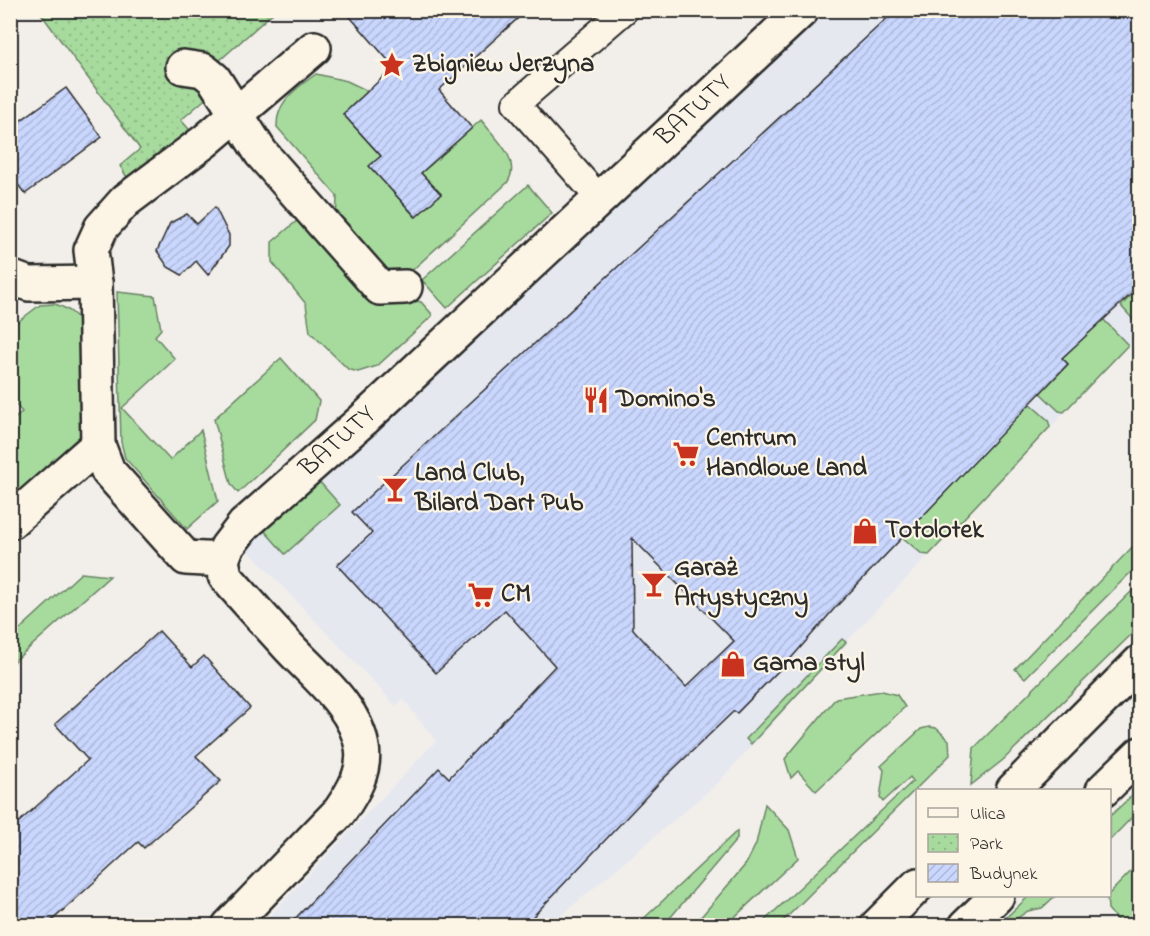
<svg xmlns="http://www.w3.org/2000/svg" width="1150" height="936" font-family="'Indie Flower',sans-serif">
	<style>
		.built { fill: #e6e8f0 }
		.grass { fill: #a7db9e; stroke: #698364; stroke-width: 1.5 }
		.park { fill: url(#park-dots); stroke: #698364; stroke-width: 1.5 }
		.building { fill: url(#building-hatch); stroke: #2b2b2b; stroke-width: 1.5; fill-rule: evenodd }
		.lines { fill: none; stroke-linecap: round; stroke-linejoin: round }
		.lane-casing { stroke: #2b2b2b; stroke-width: 30 }
		.street-casing { stroke: #2b2b2b; stroke-width: 38 }
		.secondary-casing { stroke: #2b2b2b; stroke-width: 38 }
		.lane { stroke: #fcf5e5; stroke-width: 26 }
		.street { stroke: #fcf5e5; stroke-width: 33 }
		.secondary { stroke: #fcf5e5; stroke-width: 33 }
		.labels { text-anchor: middle; dominant-baseline: central; stroke-width: 4.5; stroke-linejoin: round; paint-order: stroke }
		.poi-label { font-size: 26px; font-weight: bold; fill: #2b2b2b; stroke: #fcf5e5; text-anchor: start }
		.street-label { font-size: 26px; fill: #2b2b2b; stroke: #fcf5e5 }
	</style>
	<defs>
		<pattern id="park-dots" width="8" height="8" patternUnits="userSpaceOnUse" patternTransform="scale(1.5)"><rect width="8" height="8" fill="#a7db9e"/><path d="M2 2h.1M6 6h.1" fill="none" stroke="#90bc88" stroke-width="1.8" stroke-linecap="round"/></pattern>
		<pattern id="building-hatch" width="6" height="6" patternUnits="userSpaceOnUse" patternTransform="scale(1.5)"><rect width="6" height="6" fill="#c9d6fd"/><path d="M-1 1l2-2M0 6l6-6M5 7l2-2" fill="none" stroke="#adb8d9"/></pattern>
	</defs>
	<rect width="100%" height="100%" fill="#f2efea"/>
	<filter id="ink" filterUnits="userSpaceOnUse"><feTurbulence type="fractalNoise" baseFrequency=".0167" numOctaves="2"/><feDisplacementMap in="SourceGraphic" scale="12" xChannelSelector="R" yChannelSelector="G"/><feConvolveMatrix kernelMatrix="1 2 1 2 8 2 1 2 1" color-interpolation-filters="sRGB"/></filter>
	<g filter="url(#ink)">
		<path class="built" d="M829,11H1139V334L846,642L719,782L550,925H261L436,741L404,700L396,706L244,546Z"/>
		<g class="grass">
			<path d="M316,74L347,81L368,91L343,114L381,156L370,166L415,217L441,194L421,173L481,120C494,137 523,160 507,183L406,276L389,277L336,224L337,196L277,127C276,101 297,88 316,74Z"/>
			<path d="M528,185L552,213L447,308L422,280Z"/>
			<path d="M298,220L412,300L421,302L431,313L432,316L377,366L358,372L348,369L310,332L306,304L272,262V242Z"/>
			<path d="M1139,287V326L1121,306Z"/>
			<path d="M117,292L155,296L161,329L155,336L175,359L122,408L170,460L201,430L218,501L187,529L125,458L121,442Z"/>
			<path d="M55,304C69,309 78,315 84,328L83,433L11,499V422L22,412L11,399V327L40,305Z"/>
			<path d="M1103,319L1128,345L1064,412L1059,411L1040,393L1068,364L1062,358Z"/>
			<path d="M281,358L319,401L315,420L238,493L231,484L214,419Z"/>
			<path d="M1029,403L1048,420L1050,427L929,555L922,554L902,537Z"/>
			<path d="M318,480L340,505L285,554L263,529Z"/>
			<path d="M1139,540V564L1025,678L1015,669Z"/>
			<path d="M81,573L110,576L11,664V632L20,629Z"/>
			<path d="M1139,584V627L1003,760L971,785L974,748Z"/>
			<path d="M842,639L846,642L751,744L746,739Z"/>
			<path d="M882,691L897,695L905,707L816,791L798,771L791,778L785,759L836,698Z"/>
			<path d="M929,727L936,728L949,740L950,755L779,925H760L913,781L910,777L883,802L880,798L884,770L881,766L921,729Z"/>
			<path d="M1139,789V810L1110,840V816Z"/>
			<path d="M765,804L789,830L798,858L726,925H694L746,864L756,844Z"/>
			<path d="M737,831V839L664,925H637Z"/>
			<path d="M1139,863V925H1121L1108,909L1107,896Z"/>
			<path d="M1029,896H1055L1042,908L1028,911L1007,925H998Z"/>
		</g>
		<path class="park" d="M39,11H275L219,61L232,76L181,120L194,135L131,184L120,166L140,149Z"/>
		<g class="building">
			<path d="M344,10H527L439,90L472,128L421,173L441,194L416,217L369,166L381,156L343,114L394,67Z"/>
			<path d="M896,10H1140V286L1062,358L1068,364L834,609L793,656L737,713L734,711L661,781L524,926H288L439,768L449,778L555,666L505,610L436,673L337,565L372,533L352,512ZM632,538L734,641L686,687L633,629Z"/>
			<path d="M66,88L102,137L25,194L10,174V128Z"/>
			<path d="M215,207L229,235V246L208,275L196,261L182,275L168,267L157,251L170,223L187,214L197,224Z"/>
			<path d="M159,631L192,667L204,656L250,708L196,756L221,781L144,848L138,842L46,926H10V830L88,760L55,724Z"/>
		</g>
		<g class="lines">
			<g class="lane-casing">
				<path id="lane" d="M599,198L516,104L625,10"/>
			</g>
			<g class="street-casing">
				<g id="street">
					<path d="M183,67L203,70L214,79L261,153L380,288L405,287"/>
					<path d="M10,277L29,284L95,283"/>
					<path d="M10,522L98,445"/>
					<path d="M222,560L186,558L108,471L98,445L95,283L91,250L101,228L125,201L205,141L314,48"/>
					<path d="M229,926L340,811C353,792 366,771 362,747C355,705 313,674 286,644C266,622 245,599 225,576L222,560L227,547L244,525L363,420L802,10"/>
				</g>
			</g>
			<g class="secondary-casing">
				<g id="secondary">
					<path d="M1013,790L1140,662"/>
					<path d="M1103,790L1140,754"/>
					<path d="M877,926L918,885"/>
					<path d="M966,926L997,896"/>
				</g>
			</g>
			<use href="#lane" class="lane"/>
			<use href="#street" class="street"/>
			<use href="#secondary" class="secondary"/>
		</g>
	</g>
	<defs>
		<g id="sight-bare" transform="scale(2.07)"><path d="M0-6L1.8-2.2L6-1.7L2.9 1.2L3.7 5.4L0 3.3L-3.7 5.4L-2.9 1.2L-6-1.7L-1.8-2.2Z" fill="#c8321e" stroke="#fcf5e5" stroke-width="2.5" paint-order="stroke"/></g>
		<g id="restaurant-bare" transform="scale(2.07)"><path d="M-5-6h1v4h1v-4h1v4h1v-4h1v5L-1.5 .5V6h-2V.5L-5-1ZM5-6V6H3V1.5H1.5Q1.5-4 5-6Z" fill="#c8321e" stroke="#fcf5e5" stroke-width="2.5" paint-order="stroke"/></g>
		<g id="supermarket-bare" transform="scale(2.07)"><path d="M-6-5.5h2.5l.6 2H6L4.5 2H-2.5L-4.4-4H-6ZM-1.5 3.2a1.3 1.3 0 1 0 .1 0ZM3 3.2a1.3 1.3 0 1 0 .1 0Z" fill="#c8321e" stroke="#fcf5e5" stroke-width="2.5" paint-order="stroke"/></g>
		<g id="bar-bare" transform="scale(2.07)"><path d="M-6-5H6L.8 .8V4.5H3.5V6h-7V4.5H-.8V.8Z" fill="#c8321e" stroke="#fcf5e5" stroke-width="2.5" paint-order="stroke"/></g>
		<g id="shop-bare" transform="scale(2.07)"><path d="M-5-2.5h2.3a2.7 3.5 0 0 1 5.4 0H5L5.5 6h-11ZM-1.5-2.5h3a1.5 2.3 0 0 0-3 0Z" fill="#c8321e" stroke="#fcf5e5" stroke-width="2.5" paint-order="stroke"/></g>
	</defs>
	<g fill-rule="evenodd">
		<use href="#sight-bare" x="392" y="65"/>
		<use href="#restaurant-bare" x="596" y="400"/>
		<use href="#supermarket-bare" x="686" y="454"/>
		<use href="#bar-bare" x="395" y="489"/>
		<use href="#shop-bare" x="865" y="531"/>
		<use href="#bar-bare" x="654" y="584"/>
		<use href="#supermarket-bare" x="481" y="595"/>
		<use href="#shop-bare" x="733" y="664"/>
	</g>
	<g class="labels">
		<g class="poi-label">
			<text x="412" y="65">Zbigniew Jerzyna</text>
			<text x="616" y="400">Domino's</text>
			<text x="706" y="439">Centrum<tspan x="706" dy="30">Handlowe Land</tspan></text>
			<text x="415" y="474">Land Club,<tspan x="415" dy="30">Bilard Dart Pub</tspan></text>
			<text x="885" y="531">Totolotek</text>
			<text x="674" y="569">Garaż<tspan x="674" dy="30">Artystyczny</tspan></text>
			<text x="501" y="595">CM</text>
			<text x="753" y="664">Gama styl</text>
		</g>
		<g class="street-label">
			<text transform="translate(694 111) rotate(-43)">BATUTY</text>
			<text transform="translate(338 442) rotate(-42)">BATUTY</text>
		</g>
	</g>
	<rect width="1150" height="936" fill="none" stroke="#fcf5e5" stroke-width="36"/>
	<rect x="18" y="18" width="1114" height="900" fill="none" stroke="#2b2b2b" stroke-width="2" filter="url(#ink)"/>
	<rect x="916" y="789" width="195" height="108" fill="#fcf5e5" stroke="#a8a49b" stroke-width="1.5"/>
	<rect x="928" y="808" width="30" height="9" fill="#fcf5e5" stroke="#a8a49b" stroke-width="1.5"/>
	<text x="970" y="819" font-size="18" fill="#2b2b2b">Ulica</text>
	<rect x="928" y="834" width="30" height="18" fill="url(#park-dots)" stroke="#a8a49b" stroke-width="1.5"/>
	<text x="970" y="849" font-size="18" fill="#2b2b2b">Park</text>
	<rect x="928" y="864" width="30" height="18" fill="url(#building-hatch)" stroke="#a8a49b" stroke-width="1.5"/>
	<text x="970" y="879" font-size="18" fill="#2b2b2b">Budynek</text>
</svg>
